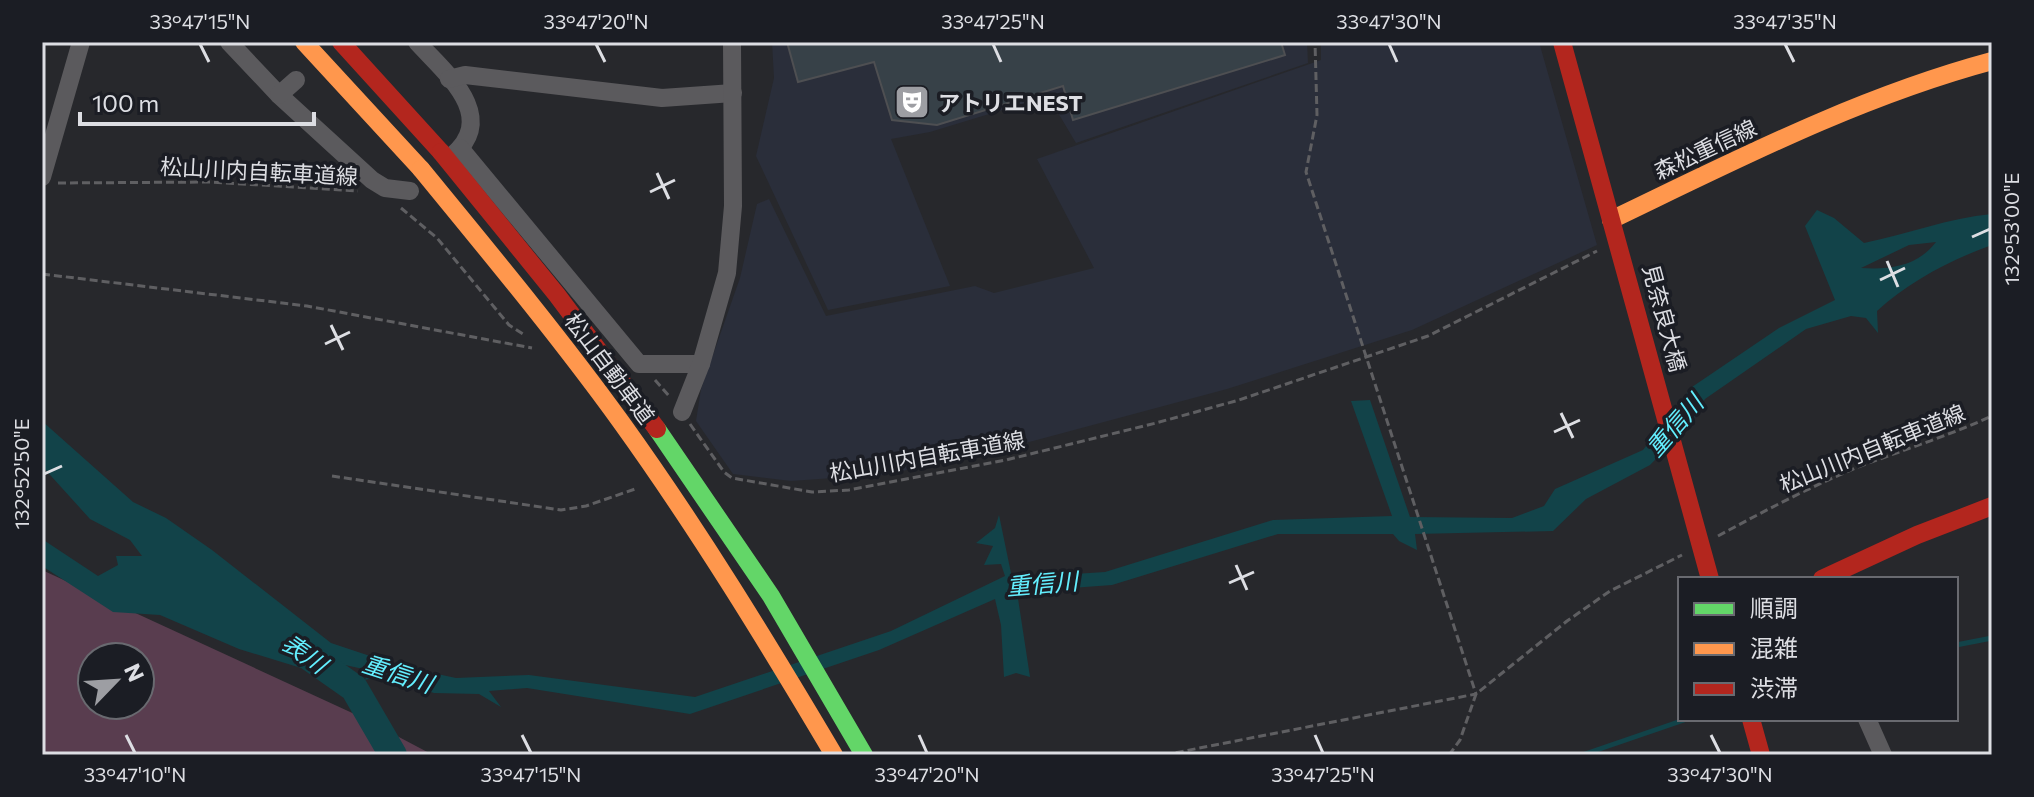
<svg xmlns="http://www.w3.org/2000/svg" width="2034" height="797" font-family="Commissioner,'Noto Sans JP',sans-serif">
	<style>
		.built { fill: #2a2e3a }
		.green { fill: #593d4f; fill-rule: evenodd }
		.water { fill: #124349; fill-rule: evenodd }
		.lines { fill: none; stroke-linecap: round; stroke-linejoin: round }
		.stream { stroke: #124349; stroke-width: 5 }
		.river { stroke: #124349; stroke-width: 28 }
		.building { fill: #374148; stroke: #4e4f52; stroke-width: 2 }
		.path { stroke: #5f5f62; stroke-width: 3; stroke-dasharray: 8 4; stroke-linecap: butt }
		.street { stroke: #5b5a5d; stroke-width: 18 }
		.slow { stroke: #ff974d; stroke-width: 18 }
		.jam { stroke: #b3261e; stroke-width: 18 }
		.fast-bridge { stroke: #63d668; stroke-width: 18 }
		.slow-bridge { stroke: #ff974d; stroke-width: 18 }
		.jam-bridge { stroke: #b3261e; stroke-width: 18 }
		.ticks { fill: none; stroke: #dddee3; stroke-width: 3 }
		.labels { text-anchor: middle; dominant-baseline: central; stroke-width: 7; stroke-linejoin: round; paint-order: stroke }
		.poi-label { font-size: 22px; font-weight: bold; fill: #dddee3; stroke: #1b1d24; text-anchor: start }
		.street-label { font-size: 22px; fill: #dddee3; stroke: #1b1d24 }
		.water-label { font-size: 24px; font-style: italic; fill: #63efff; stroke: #1b1d24 }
		.neatline { fill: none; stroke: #dddee3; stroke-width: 3 }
		.ticks-label { font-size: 20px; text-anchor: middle; fill: #dddee3 }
	</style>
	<rect width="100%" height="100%" fill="#27282c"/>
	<g class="built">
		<path d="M772,42H1307L1308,63L1076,143L1048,96L930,132L891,139L950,286L828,310L756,156L774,78Z"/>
		<path d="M1321,42H1539L1597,245L1412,330L1227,389L1033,441L889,474L791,481L733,474L696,421L701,389L740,278L757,204L769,199L826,316L975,286L994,293L1094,268L1037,159L1321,60Z"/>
	</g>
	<path class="green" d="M42,570L361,717L433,755H42ZM92,657H140V705H92Z"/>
	<path class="water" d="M1817,210L1834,218L1864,243C1908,234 1948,218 1992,214V245C1950,260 1910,281 1877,311L1878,333L1866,318L1851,316L1806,329L1705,399L1693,421L1650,465L1586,499L1553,531L1415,534L1417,550L1399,541L1393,534H1278L1112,585L1017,592L1030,677L1016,673L1004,677L1001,625L995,599L879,650L690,714L527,688L489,691L501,707L479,694L434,693L380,676L365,680L368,670L345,665L311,671L239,649L160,615L113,612L42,566V539L98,576L118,565L116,556H142L130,540L90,519L42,466V421L133,502L166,518L212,550L331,643L400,666L456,678L529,675L695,697L891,631L1005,576L1001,564L984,565L993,546L976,543L995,528L999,515L1012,578L1105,572L1273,520L1392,516L1351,401L1370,400L1410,517L1512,518L1544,506L1555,489L1643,450L1692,387L1779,328L1835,300L1805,226ZM1936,242C1918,266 1890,270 1861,268L1909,245Z"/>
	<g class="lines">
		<g class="stream">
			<path d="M1956,645L1992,638"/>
			<path d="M1582,755L1687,719"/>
		</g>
		<path class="river" d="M297,648L354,688L393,755"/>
	</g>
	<path class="building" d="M787,42H1281L1285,55L1073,120L1063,86L937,125L892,120L874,62L798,82Z"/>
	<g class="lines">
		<g class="path">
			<path d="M58,183L211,182L358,191"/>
			<path d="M401,208L437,238L509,325L523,334"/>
			<path d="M42,274L307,306L532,348"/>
			<path d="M655,380L669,396"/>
			<path d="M690,424L724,472L732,478L812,492L849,490L1006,460L1156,423L1239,400L1428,336L1597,251"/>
			<path d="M332,476L561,510L586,506L638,488"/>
			<path d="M1718,536C1764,511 1810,487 1858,467C1903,450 1948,436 1992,416"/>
			<path d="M1164,755L1476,694L1306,172L1317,115L1315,42"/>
			<path d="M1449,755L1460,740L1476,694L1567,621L1610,591L1682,555"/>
		</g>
		<g class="street">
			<path d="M229,42L279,95L372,180L385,188L410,191"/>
			<path d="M417,42C444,72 499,115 453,155"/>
			<path d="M449,79L465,75L662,98L733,93"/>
			<path d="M279,95L296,80"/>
			<path d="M460,148L639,364H701"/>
			<path d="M42,177L81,42"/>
			<path d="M682,412L701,364L727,273L733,206L732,42"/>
			<path d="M1867,719L1883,755"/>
		</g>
		<g class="slow">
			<path d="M304,42L421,169"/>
			<path d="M1611,220C1736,160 1858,97 1992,61"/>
		</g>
		<g class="jam">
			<path d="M341,42L441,152"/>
			<path d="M1562,42L1710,579"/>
			<path d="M1822,579L1917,535L1992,506"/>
			<path d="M1751,719L1761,755"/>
		</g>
		<path class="fast-bridge" d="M657,429L771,596L864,755"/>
		<path class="slow-bridge" d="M421,169C489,252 558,335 621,422C698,529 767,642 834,755"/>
		<path class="jam-bridge" d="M441,152L557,295L657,429"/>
	</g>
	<path class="ticks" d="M200,44L209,62M596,44L605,62M993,44L1001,62M1389,44L1397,62M1785,44L1794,62M657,173L669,199M650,192L675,180M1972,237L1990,229M1887,261L1898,287M1880,280L1905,268M331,325L343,350M325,344L350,332M1561,413L1573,438M1554,432L1580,420M44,474L62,466M1236,565L1247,590M1229,583L1254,572M126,735L135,753M522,735L531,753M919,735L927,753M1315,735L1323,753M1711,735L1720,753"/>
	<defs>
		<g id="theatre-square" transform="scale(1.8)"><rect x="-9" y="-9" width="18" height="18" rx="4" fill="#9d9ea3" stroke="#1b1d24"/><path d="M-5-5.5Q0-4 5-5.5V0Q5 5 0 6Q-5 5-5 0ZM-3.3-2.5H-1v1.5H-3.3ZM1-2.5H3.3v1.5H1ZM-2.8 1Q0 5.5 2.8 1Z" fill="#fff"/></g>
	</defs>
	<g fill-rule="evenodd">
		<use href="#theatre-square" x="912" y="102"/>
	</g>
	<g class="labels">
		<g class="poi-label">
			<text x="938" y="102">アトリエNEST</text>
		</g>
		<g class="street-label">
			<text transform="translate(1705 149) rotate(-25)">森松重信線</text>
			<text transform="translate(259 171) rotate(3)">松山川内自転車道線</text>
			<text transform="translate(1665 318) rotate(75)">見奈良大橋</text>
			<text transform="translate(610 368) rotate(53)">松山自動車道</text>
			<text transform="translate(1872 448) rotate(-22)">松山川内自転車道線</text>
			<text transform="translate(927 456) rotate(-10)">松山川内自転車道線</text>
		</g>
		<g class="water-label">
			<text transform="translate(1674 425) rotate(-49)">重信川</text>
			<text transform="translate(1042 583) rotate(-5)">重信川</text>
			<text transform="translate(305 653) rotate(35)">表川</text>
			<text transform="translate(398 673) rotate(18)">重信川</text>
		</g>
	</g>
	<rect width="2034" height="797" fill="none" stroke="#1b1d24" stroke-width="88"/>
	<rect x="1678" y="577" width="280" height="144" fill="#1b1d24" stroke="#696a70" stroke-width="2"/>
	<rect x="1694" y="603" width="40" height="12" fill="#63d668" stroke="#696a70" stroke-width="2"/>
	<text x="1750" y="617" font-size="24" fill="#dddee3">順調</text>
	<rect x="1694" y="643" width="40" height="12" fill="#ff974d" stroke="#696a70" stroke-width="2"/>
	<text x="1750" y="657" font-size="24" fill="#dddee3">混雑</text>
	<rect x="1694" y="683" width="40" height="12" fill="#b3261e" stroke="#696a70" stroke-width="2"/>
	<text x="1750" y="697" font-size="24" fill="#dddee3">渋滞</text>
	<g transform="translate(116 681) rotate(65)"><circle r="38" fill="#1b1d24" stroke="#696a70" stroke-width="2"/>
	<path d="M0-6L14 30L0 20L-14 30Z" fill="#9d9ea3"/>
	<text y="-12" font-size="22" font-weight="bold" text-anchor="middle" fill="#dddee3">N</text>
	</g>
	<path d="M80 112v12h234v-12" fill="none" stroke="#dddee3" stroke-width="4"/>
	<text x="92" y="112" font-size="24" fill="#dddee3" stroke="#1b1d24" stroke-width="6" paint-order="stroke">100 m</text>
	<rect x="44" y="44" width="1946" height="709" class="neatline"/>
	<g class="ticks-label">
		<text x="200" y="29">33°47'15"N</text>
		<text x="596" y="29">33°47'20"N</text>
		<text x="993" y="29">33°47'25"N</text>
		<text x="1389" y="29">33°47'30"N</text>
		<text x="1785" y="29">33°47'35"N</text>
		<text transform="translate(2012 229) rotate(-90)" y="7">132°53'00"E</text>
		<text transform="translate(22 474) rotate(-90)" y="7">132°52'50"E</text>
		<text x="135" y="782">33°47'10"N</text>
		<text x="531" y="782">33°47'15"N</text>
		<text x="927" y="782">33°47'20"N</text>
		<text x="1323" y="782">33°47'25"N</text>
		<text x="1720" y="782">33°47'30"N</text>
	</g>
</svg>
